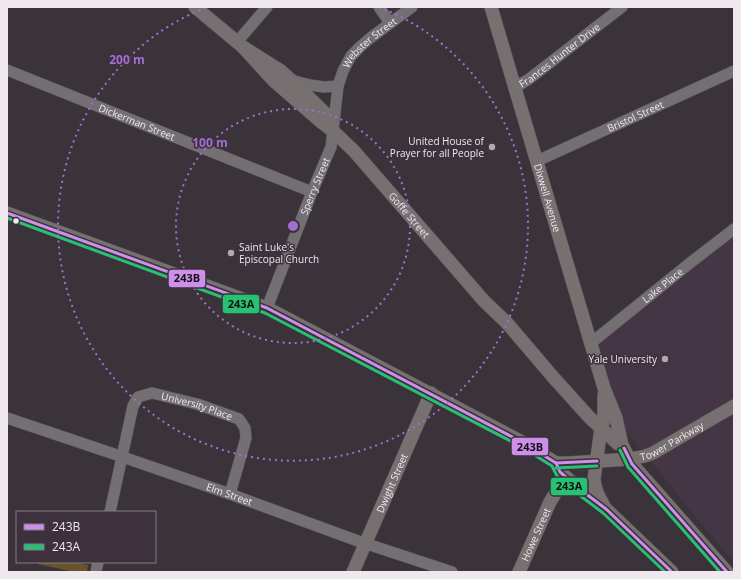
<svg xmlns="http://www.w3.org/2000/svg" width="741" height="579" font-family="'Open Sans',sans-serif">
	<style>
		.built { fill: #443645 }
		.green { fill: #69532a }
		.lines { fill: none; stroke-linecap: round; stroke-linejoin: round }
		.minor-casing { stroke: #575157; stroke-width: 12 }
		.major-casing { stroke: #575157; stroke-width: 14 }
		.minor { stroke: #736f73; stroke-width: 11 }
		.major { stroke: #767070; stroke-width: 13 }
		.bus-1-casing { stroke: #3c313d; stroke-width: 6 }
		.bus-2-casing { stroke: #3c313d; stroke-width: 6 }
		.bus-1 { stroke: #ce8fe9; stroke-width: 3 }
		.bus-2 { stroke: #26c172; stroke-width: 3 }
		.ring { fill: none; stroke: #a46ed0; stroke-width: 2; stroke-dasharray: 2 4 }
		.poi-dot { fill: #b0a9b0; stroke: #3c313d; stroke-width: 1.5 }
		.bus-dot { fill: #efe8ef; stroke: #3c313d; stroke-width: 1.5 }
		.labels { text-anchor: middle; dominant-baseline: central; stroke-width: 3; stroke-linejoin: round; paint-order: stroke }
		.street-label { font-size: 10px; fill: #efe8ef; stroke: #3c313d }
		.poi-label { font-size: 10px; fill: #efe8ef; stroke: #3c313d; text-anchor: end }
		.centre { fill: #a46ed0; stroke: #3c313d; stroke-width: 2 }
		.ring-label { font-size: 12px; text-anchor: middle; font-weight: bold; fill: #a46ed0; stroke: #3c313d; stroke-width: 3; stroke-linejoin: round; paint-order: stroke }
		.line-badge { stroke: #3c313d; stroke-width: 1.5 }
		.pale-badge-label { font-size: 11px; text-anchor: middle; font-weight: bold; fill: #111 }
	</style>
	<rect width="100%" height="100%" fill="#3a343a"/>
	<path class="built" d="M734,229V562L694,515L616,418L591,343Z"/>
	<path class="green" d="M38,562H72L88,565L87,572H75L38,564Z"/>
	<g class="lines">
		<g class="minor-casing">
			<g id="minor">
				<path d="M379,7L390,23"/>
				<path d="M237,42L267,7"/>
				<path id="s1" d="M7,70L312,192"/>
				<path d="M291,80L310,85L324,87L338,86"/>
				<path id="s2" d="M514,88L529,79L622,7"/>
				<path id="s3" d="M537,161L734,71"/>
				<path id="s4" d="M267,308L312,192L331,147L333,131L338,86L343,71L351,56L360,47L369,39L412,7"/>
				<path id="s5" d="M591,343L690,263L734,229"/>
				<path id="s6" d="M7,418L114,454L230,494L358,541L452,572"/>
				<path id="s7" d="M110,512L133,406L138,397L152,393L197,404L239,419L245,428L246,438L230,494"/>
				<path d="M96,572L98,562"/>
			</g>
		</g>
		<g class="major-casing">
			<g id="major">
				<path d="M195,7L243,47L281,71L291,80L327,115L333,131"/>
				<path id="s8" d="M491,7L604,388L616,418L622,445L632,464L727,572"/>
				<path id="s9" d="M243,47L274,81L320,121L333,131L354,151L484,301L507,323L553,377L590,418L601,428L618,444L622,445"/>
				<path d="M7,213L267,308L522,442L556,463L560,472L581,490L606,509L672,572"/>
				<path d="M604,395V420L601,428L594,479C595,490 599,497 604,506"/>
				<path id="s10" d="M556,463H569L630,459L645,456L653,453L734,406"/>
				<path id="s11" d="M353,572L431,393"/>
				<path id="s12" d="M519,572L550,502L556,492L567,478"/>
			</g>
		</g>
		<use href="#minor" class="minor"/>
		<use href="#major" class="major"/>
		<g class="bus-1-casing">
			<g id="bus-1">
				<path d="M7,213L267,308L522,442L556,463L560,472L581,490L606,509L672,572"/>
				<path d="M624,448L632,464L727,572"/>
				<path d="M556,463L597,461"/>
			</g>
		</g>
		<g class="bus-2-casing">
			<g id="bus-2">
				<path d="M7,218L265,313L520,446L552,466L557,476L578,494L603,513L665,572"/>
				<path d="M620,450L628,467L720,572"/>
				<path d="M556,468L597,466"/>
			</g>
		</g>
		<use href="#bus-1" class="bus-1"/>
		<use href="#bus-2" class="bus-2"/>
	</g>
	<g class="ring">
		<circle cx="293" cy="226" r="117"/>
		<path d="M379 7A235 235 0 1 1 207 7"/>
	</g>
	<g class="poi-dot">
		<circle cx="492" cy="147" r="4"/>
		<circle cx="231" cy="253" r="4"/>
		<circle cx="665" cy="359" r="4"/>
	</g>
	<circle class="bus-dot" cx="16" cy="221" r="3.5"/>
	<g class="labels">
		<g class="street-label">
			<text stroke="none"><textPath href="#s4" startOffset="290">Webster Street</textPath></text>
			<text stroke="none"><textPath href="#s2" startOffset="56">Frances Hunter Drive</textPath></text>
			<text stroke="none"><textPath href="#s3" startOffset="108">Bristol Street</textPath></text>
			<text stroke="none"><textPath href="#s1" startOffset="140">Dickerman Street</textPath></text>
			<text stroke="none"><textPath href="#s4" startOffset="131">Sperry Street</textPath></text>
			<text stroke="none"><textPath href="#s8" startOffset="199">Dixwell Avenue</textPath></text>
			<text stroke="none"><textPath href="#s9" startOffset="237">Goffe Street</textPath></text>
			<text stroke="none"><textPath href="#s5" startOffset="92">Lake Place</textPath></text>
			<text stroke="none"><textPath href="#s7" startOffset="180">University Place</textPath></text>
			<text stroke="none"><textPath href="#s10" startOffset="120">Tower Parkway</textPath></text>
			<text stroke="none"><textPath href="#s11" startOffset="97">Dwight Street</textPath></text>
			<text stroke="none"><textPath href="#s6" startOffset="235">Elm Street</textPath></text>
			<text stroke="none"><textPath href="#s12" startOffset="41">Howe Street</textPath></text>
		</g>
		<g class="poi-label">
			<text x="484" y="141">United House of<tspan x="484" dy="12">Prayer for all People</tspan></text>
			<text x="239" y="247" text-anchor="start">Saint Luke's<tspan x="239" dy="12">Episcopal Church</tspan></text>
			<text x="657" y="359">Yale University</text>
		</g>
	</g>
	<circle cx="293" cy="226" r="6" class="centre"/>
	<g class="ring-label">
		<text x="127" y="64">200 m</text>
		<text x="210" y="147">100 m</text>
	</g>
	<g class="line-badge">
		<rect x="168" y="269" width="38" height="19" rx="4" fill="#ce8fe9"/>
		<rect x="222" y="294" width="38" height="20" rx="4" fill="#26c172"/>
		<rect x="511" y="437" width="38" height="19" rx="4" fill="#ce8fe9"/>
		<rect x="550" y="477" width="38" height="19" rx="4" fill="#26c172"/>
	</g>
	<g class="pale-badge-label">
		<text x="187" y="282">243B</text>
		<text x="241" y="308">243A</text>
		<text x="530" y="451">243B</text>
		<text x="569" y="490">243A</text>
	</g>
	<rect width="741" height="579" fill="none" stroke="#efe8ef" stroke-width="16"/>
	<rect x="16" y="511" width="140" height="52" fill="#3c313d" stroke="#847a84"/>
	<rect x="24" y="524" width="20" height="6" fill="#ce8fe9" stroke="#847a84"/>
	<text x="52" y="531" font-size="12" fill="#efe8ef">243B</text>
	<rect x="24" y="544" width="20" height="6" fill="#26c172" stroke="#847a84"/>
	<text x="52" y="551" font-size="12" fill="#efe8ef">243A</text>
</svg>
